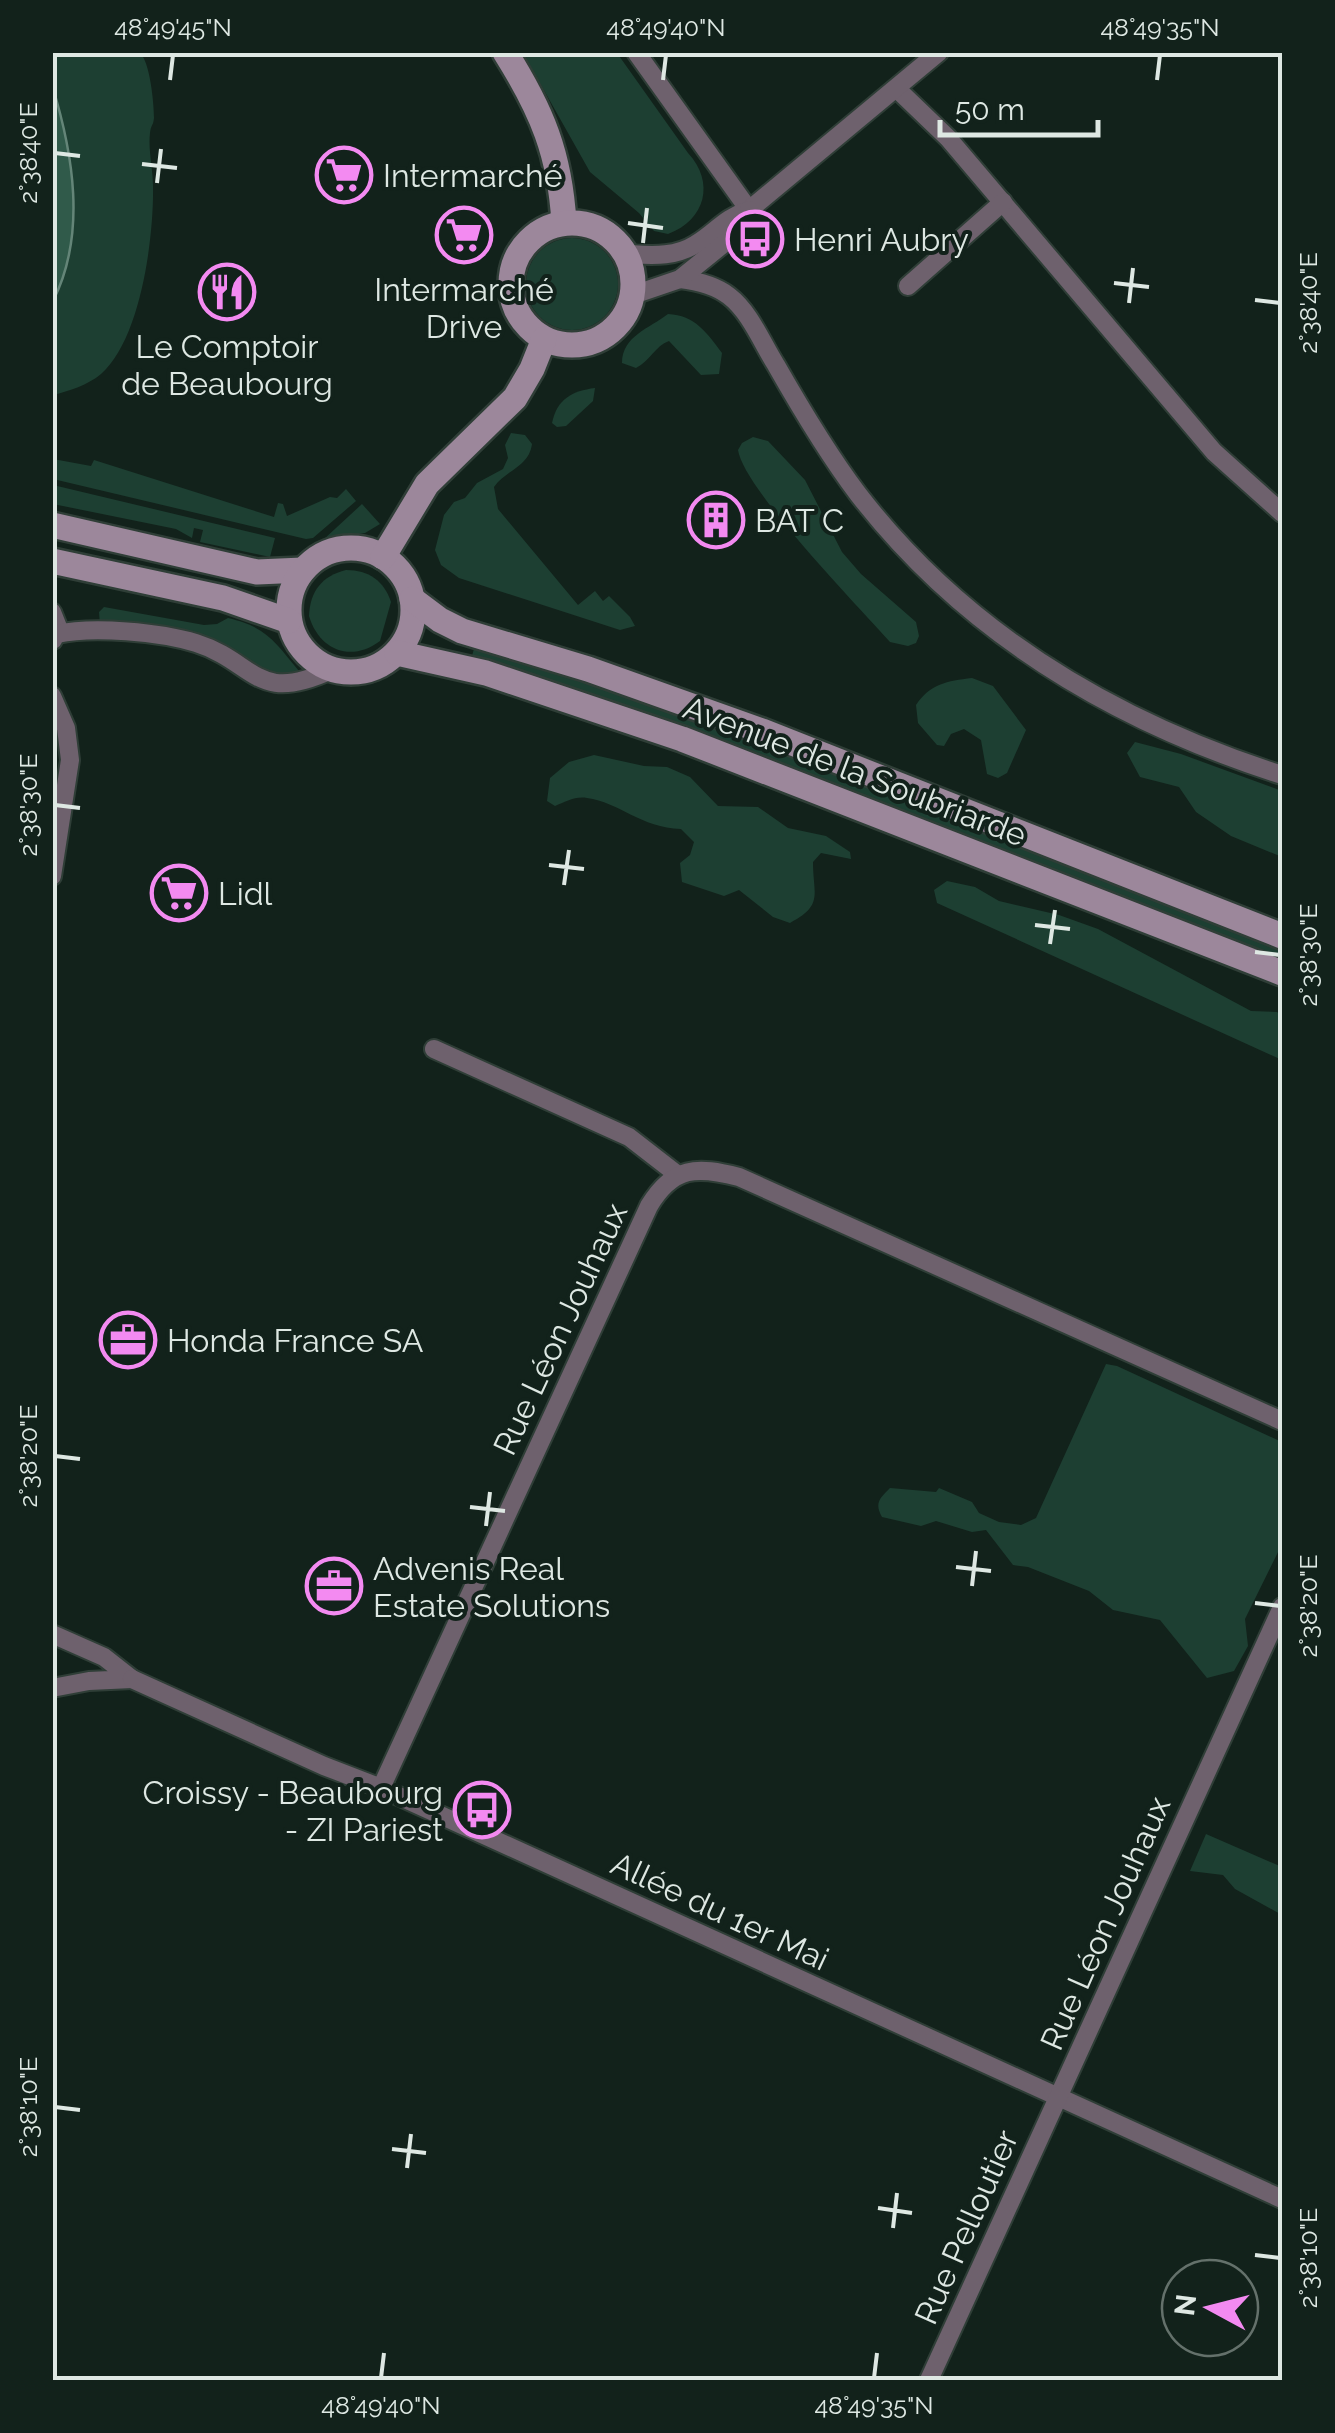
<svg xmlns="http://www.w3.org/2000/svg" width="1335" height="2433" font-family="Raleway,sans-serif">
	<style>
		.green { fill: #1d3f32 }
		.water { fill: #305a4a; stroke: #648578; stroke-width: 2.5 }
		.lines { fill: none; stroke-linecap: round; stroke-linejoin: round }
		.street-casing { stroke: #2f3e37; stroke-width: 22 }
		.secondary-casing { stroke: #2f3e37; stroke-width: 30 }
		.street { stroke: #6e616d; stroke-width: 18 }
		.secondary { stroke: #9c879b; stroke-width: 25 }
		.ticks { fill: none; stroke: #dee8e3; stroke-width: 4 }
		.labels { text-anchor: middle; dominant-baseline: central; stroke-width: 8; stroke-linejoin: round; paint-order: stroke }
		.poi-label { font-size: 32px; fill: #dee8e3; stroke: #12221b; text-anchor: start }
		.street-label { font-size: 32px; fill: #dee8e3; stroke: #12221b }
		.neatline { fill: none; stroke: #dee8e3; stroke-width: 4 }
		.ticks-label { font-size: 25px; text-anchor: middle; fill: #dee8e3 }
	</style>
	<rect width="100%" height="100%" fill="#12221b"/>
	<g class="green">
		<path d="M52,53H140C150,62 154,103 154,118C153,127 151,124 150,133C148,150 153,169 153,186C154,237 141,339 101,374C88,385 69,391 53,395Z"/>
		<path d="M523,53H617L688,153C715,182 706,220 668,234L654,231L639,213L590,172Z"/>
		<circle cx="572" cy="284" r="46"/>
		<path d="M668,314C695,315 707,333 722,353L719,374L701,375L669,341C655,346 650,361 636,368L622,363C622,336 650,328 668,314Z"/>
		<path d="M595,388L593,401L566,426L557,427L552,423C557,399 572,391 595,388Z"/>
		<path d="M511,433L525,435L532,444C529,467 506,470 494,487L498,509L578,605L595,591L603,601L609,596L630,617L635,626L620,630L459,578L441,565L435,550L444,515L454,502L465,498L477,483L503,469L508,458L505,445Z"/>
		<path d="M753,437L768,441L805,480L842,552L861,574L916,622L919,636L916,643L908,646L890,642C858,606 744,489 738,450L742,443Z"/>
		<path d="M53,459L91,466L94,460L274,517L278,503L283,504L287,516L330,497L337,498L346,489L356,501L313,538L306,539L53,479Z"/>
		<path d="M53,485L275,538L270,557L200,542L203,530L194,528L192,538L176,529L53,504Z"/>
		<path d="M362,504L380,524L365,533L323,540Z"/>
		<path d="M346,570C369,570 384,581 391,602L380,641C351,663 319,650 309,616C310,591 322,576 346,570Z"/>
		<path d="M104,607L204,625L217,624L228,618C267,627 275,642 299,671L274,677L227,651L100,625L99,612Z"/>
		<path d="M475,645L745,737L1282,949V961L740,748L472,656Z"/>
		<path d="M972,678L993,686L1026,730L1007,773L998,778L987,774L981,740L964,729L951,734L944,746L937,745L918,723L916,705C930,684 947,681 972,678Z"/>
		<path d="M1135,742L1181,754L1282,791V857L1231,836L1196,812L1179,787L1140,777L1127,753Z"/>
		<path d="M594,755L644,766L667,767L690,777L718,806L758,807L788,828L826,836L850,852L851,859L821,853L813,862C813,895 824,905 790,923L773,917L739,890L724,896L682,882L680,863L690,855L694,842L681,829C641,828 619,802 587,798C575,796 565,802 555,806L547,801L550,778L569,762Z"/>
		<path d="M947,881L975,887L999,901L1059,915L1098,929L1251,1011L1277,1012L1282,1016V1060L937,903L934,890Z"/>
		<path d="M1106,1364L1117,1366L1282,1442V1544L1245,1619L1248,1646L1234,1671L1207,1678L1160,1620L1113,1610L1089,1591L1028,1567L1013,1565L986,1530L972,1532L936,1521L921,1526L882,1517C874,1503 880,1498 890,1488L936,1492L939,1488L972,1502L979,1513L999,1522L1021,1525L1036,1518Z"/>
		<path d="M1206,1834L1282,1867V1915L1235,1889L1223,1875L1190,1871Z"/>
	</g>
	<path class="water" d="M52,85C73,153 87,234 53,301Z"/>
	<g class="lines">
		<g class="street-casing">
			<g id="street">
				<path d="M636,52L749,210"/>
				<path d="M897,89L948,138L1214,452L1282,513"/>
				<path d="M626,254C650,255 674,258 696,244C716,232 724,218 749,210L939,52"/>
				<path d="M680,279C697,281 715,285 729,296C750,312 762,343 776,365C801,409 827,453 858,494C966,634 1116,722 1282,775"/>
				<path d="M908,286L1003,202"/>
				<path d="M633,295L680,279L738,232L749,210"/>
				<path d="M52,612L58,627L53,640"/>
				<path d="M57,634C93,626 160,632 196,643C256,662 255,705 331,670"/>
				<path d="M52,696L66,728L70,760L52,876"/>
				<path d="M434,1049L629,1137L678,1175"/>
				<path d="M52,1634L104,1657L132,1679L89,1681L52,1688"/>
				<path d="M132,1679L324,1766L381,1788L1282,2199"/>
				<path d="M381,1788L649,1206C673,1166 697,1166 739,1177L1282,1421"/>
				<path d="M929,2380L1282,1607"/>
			</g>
		</g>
		<g class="secondary-casing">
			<g id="secondary">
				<path d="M505,52C542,111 560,154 564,223"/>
				<circle cx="572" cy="284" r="61"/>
				<path d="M52,525L257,572L303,570"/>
				<circle cx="351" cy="610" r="62"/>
				<path d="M383,557L427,484L515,398L532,369L544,339"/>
				<path d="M52,561L223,598L289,621"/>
				<path d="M412,599L440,620L462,631L588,669L762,731L1282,936"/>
				<path d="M397,653L486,673L682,739L1282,973"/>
			</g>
		</g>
		<use href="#street" class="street"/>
		<use href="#secondary" class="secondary"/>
	</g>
	<path class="ticks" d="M170,80L173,55M663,80L666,55M1157,80L1160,55M55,153L80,156M142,164L177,168M157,183L161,149M628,223L663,228M643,243L647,208M1114,283L1149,287M1255,300L1280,303M1129,303L1133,268M55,805L80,808M549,865L584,869M564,885L569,850M1035,925L1070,929M1050,944L1055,910M1255,952L1280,955M55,1456L80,1459M470,1507L505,1511M486,1526L490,1492M956,1567L991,1571M972,1586L976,1551M1255,1603L1280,1606M55,2107L80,2110M392,2149L426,2153M407,2168L411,2134M878,2208L912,2213M893,2228L897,2193M1255,2255L1280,2258M381,2378L384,2353M874,2378L877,2353"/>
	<defs>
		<g id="supermarket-ring" transform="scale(2.875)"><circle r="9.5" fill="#12221b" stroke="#f38af1" stroke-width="1.5"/><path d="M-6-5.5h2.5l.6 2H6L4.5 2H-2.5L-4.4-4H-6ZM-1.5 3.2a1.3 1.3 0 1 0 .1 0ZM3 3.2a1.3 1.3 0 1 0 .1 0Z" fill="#f38af1"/></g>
		<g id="bus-ring" transform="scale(2.875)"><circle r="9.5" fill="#12221b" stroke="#f38af1" stroke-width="1.5"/><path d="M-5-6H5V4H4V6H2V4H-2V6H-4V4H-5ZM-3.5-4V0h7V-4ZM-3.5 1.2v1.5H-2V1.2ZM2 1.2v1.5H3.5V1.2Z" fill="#f38af1"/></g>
		<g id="restaurant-ring" transform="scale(2.875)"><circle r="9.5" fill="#12221b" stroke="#f38af1" stroke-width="1.5"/><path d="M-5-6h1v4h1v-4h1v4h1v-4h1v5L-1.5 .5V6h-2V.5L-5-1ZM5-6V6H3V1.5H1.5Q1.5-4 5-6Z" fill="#f38af1"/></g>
		<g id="building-ring" transform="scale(2.875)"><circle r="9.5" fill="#12221b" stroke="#f38af1" stroke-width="1.5"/><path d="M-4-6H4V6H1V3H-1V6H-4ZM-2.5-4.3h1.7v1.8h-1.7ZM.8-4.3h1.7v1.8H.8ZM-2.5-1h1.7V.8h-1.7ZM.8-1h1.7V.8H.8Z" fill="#f38af1"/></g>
		<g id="office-ring" transform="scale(2.875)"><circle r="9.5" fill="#12221b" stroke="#f38af1" stroke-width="1.5"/><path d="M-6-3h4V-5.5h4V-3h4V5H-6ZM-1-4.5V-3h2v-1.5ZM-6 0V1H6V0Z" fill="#f38af1"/></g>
	</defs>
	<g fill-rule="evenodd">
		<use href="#supermarket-ring" x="344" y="175"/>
		<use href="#supermarket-ring" x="464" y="235"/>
		<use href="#bus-ring" x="755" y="239"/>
		<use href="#restaurant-ring" x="227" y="292"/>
		<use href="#building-ring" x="716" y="520"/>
		<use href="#supermarket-ring" x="179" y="893"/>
		<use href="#office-ring" x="128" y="1340"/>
		<use href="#office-ring" x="334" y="1586"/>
		<use href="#bus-ring" x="482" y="1810"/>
	</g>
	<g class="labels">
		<g class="poi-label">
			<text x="383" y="175">Intermarché</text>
			<text x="794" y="239">Henri Aubry</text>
			<text x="464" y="289" text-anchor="middle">Intermarché<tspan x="464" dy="37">Drive</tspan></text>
			<text x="227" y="346" text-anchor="middle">Le Comptoir<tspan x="227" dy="37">de Beaubourg</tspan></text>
			<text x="755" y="520">BAT C</text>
			<text x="218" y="893">Lidl</text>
			<text x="167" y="1340">Honda France SA</text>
			<text x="373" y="1568">Advenis Real<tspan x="373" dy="37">Estate Solutions</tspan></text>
			<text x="443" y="1792" text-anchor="end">Croissy - Beaubourg<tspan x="443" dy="37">- ZI Pariest</tspan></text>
		</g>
		<g class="street-label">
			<text transform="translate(855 771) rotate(21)">Avenue de la Soubriarde</text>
			<text transform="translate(560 1329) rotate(-65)">Rue Léon Jouhaux</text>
			<text transform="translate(720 1911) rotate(25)">Allée du 1er Mai</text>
			<text transform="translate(1105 1923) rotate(-66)">Rue Léon Jouhaux</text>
			<text transform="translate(966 2227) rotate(-66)">Rue Pelloutier</text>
		</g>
	</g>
	<rect width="1335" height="2433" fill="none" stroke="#12221b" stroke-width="110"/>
	<g transform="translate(1210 2308) rotate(277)"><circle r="48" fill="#12221b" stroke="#64716b" stroke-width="2.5"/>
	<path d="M0-8L18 38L0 25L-18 38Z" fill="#f38af1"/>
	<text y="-15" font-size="28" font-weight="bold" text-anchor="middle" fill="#dee8e3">N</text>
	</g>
	<path d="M940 120v15h158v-15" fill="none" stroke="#dee8e3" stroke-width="5"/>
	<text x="955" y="120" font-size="30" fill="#dee8e3" stroke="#12221b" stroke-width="8" paint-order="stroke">50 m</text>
	<rect x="55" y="55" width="1225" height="2323" class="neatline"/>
	<g class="ticks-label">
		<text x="173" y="36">48°49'45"N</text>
		<text x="666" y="36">48°49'40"N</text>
		<text x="1160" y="36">48°49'35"N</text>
		<text transform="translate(28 153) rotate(-90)" y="9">2°38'40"E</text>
		<text transform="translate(1308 303) rotate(-90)" y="9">2°38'40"E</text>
		<text transform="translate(28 805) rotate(-90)" y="9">2°38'30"E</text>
		<text transform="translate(1308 955) rotate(-90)" y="9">2°38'30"E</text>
		<text transform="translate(28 1456) rotate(-90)" y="9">2°38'20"E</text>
		<text transform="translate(1308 1606) rotate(-90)" y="9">2°38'20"E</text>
		<text transform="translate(28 2107) rotate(-90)" y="9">2°38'10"E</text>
		<text transform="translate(1308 2258) rotate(-90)" y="9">2°38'10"E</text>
		<text x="381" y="2414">48°49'40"N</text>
		<text x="874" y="2414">48°49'35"N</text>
	</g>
</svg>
